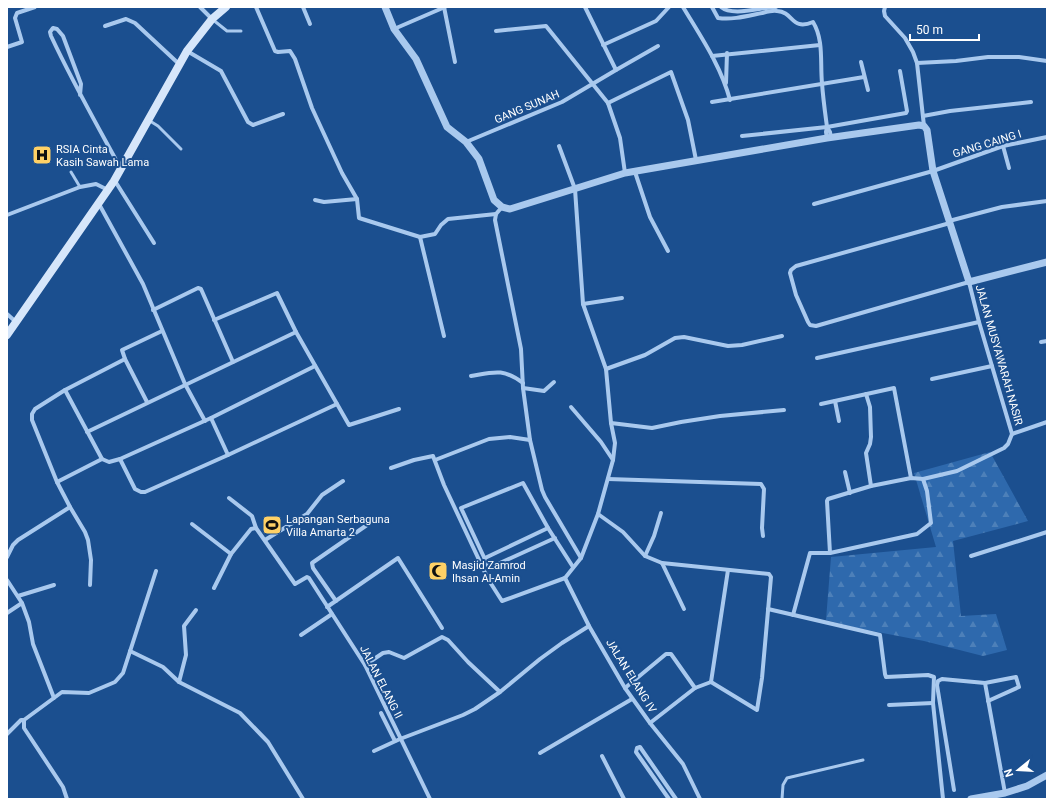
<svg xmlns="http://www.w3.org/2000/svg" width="1054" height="806" font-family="Roboto,sans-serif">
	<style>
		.forest { fill: url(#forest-firs) }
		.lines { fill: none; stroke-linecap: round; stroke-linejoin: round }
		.service { stroke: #a9c9ee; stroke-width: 3 }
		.minor { stroke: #a9c9ee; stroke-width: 4 }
		.tertiary { stroke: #a9c9ee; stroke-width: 7 }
		.secondary { stroke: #d6e6fa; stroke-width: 8 }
		.labels { text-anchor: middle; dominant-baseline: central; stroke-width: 4; stroke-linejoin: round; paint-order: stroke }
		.street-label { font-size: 11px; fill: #fff; stroke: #1b4f8f }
		.poi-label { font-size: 11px; fill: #fff; stroke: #1b4f8f; text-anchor: start }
	</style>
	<defs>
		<pattern id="forest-firs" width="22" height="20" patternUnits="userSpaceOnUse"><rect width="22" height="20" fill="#2e69ad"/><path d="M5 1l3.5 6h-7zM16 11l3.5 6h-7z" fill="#4d80b9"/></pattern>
	</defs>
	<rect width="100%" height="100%" fill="#1b4f8f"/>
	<path class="forest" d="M990,452L1028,521L953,541L961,616L996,614L1007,650L983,656L924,641L857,628L826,620L831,557L936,547L914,473Z"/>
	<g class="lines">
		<g class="service">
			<path d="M212,19L227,31H241"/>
			<path d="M150,121L158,126L181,149"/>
			<path d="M71,172L80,187"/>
			<path d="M782,799L783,785L787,778L863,760"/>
		</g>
		<g class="minor">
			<path d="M200,7L212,19"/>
			<path d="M256,7L275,51L278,52L290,51L295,59L312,108L342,173L357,199L359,218L420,237L435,234L441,225L448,219L496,214"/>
			<path d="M303,7L310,24"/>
			<path d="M444,7L455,62"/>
			<path d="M585,7L616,70L658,46"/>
			<path d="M683,7C701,37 721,66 730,100"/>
			<path d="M712,7L718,18C733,20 747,16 762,13C766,12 773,10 777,11C794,12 791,31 813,22C824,40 820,63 822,83C823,98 825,112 827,127L826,132L827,138"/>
			<path d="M721,7C733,17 761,7 776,7"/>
			<path d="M885,7L884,11L885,16L905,38L913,52L917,63L924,126"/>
			<path d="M105,26L126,19L135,23L179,64"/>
			<path d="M394,29L445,7"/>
			<path d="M496,31L546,26L608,103L620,138L625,173"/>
			<path d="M603,45L656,21L669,7"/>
			<path d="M7,47L22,42L15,18L17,13L35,7"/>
			<path d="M187,51L221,71L248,122L253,125L283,114"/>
			<path d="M712,56L820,45"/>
			<path d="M861,62L868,90"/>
			<path d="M917,63L956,61L988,57H1019L1047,61"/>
			<path d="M726,83L727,53"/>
			<path d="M80,95L81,84L63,36L57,29L53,28L50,32L51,36C72,81 97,125 121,169"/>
			<path d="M712,102L864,77"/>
			<path d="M608,103L671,72L688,120L696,160"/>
			<path d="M923,116L950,111L1031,102"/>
			<path d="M827,127L830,132L831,138"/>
			<path d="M742,136L827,127L906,113L907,111L900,71"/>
			<path d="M466,142L562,102L616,70"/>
			<path d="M559,146L575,189L583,304L606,369L611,423L615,443L613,460L598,514L581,558L565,578"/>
			<path d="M1003,146L1009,168"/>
			<path d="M635,172L650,217L668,251"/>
			<path d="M115,181L154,243"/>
			<path d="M315,200L324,202L357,199"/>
			<path d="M99,204L143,284L185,384L205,421"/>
			<path d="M814,204L933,171L1003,146L1047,137"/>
			<path d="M502,207L496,214L495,220L521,349L523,388L530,440L542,490L545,497L581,558"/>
			<path d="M7,215L80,187L96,184L108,190"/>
			<path d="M949,221L1002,207L1047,201"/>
			<path d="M950,223L796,266L791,270L790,273L796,295L808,322L810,325L816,326L969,282L979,322L1012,434"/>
			<path d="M420,237L444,336"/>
			<path d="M583,304L622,298"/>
			<path d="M153,310L198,288L201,289L233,362"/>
			<path d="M7,314L16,322"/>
			<path d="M214,320L277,293L296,332L349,425L399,409"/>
			<path d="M1041,342L1047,341"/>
			<path d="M817,358L979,322"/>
			<path d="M606,369L645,355L675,338L684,337L728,346L742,345L782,336"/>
			<path d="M471,376C494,372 503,368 523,383"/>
			<path d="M932,379L992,366"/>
			<path d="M523,388L544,391L554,382"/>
			<path d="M65,390L102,459L109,462L120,459L211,418L315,366"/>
			<path d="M866,394L870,407L871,437L870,444L866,453L871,486"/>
			<path d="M835,401L839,421"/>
			<path d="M147,402L125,359L122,350L162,331"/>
			<path d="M821,404L894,388L911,478"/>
			<path d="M571,407L601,442L613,460"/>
			<path d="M211,418L228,455"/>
			<path d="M611,423L652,428L681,422L720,416L784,410"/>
			<path d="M87,432L296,332"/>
			<path d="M102,459L57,482L32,420V414L35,409L65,390L125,359"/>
			<path d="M120,459L135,489L141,492H145L228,455L337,404"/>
			<path d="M435,460L489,439L510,437L530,440"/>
			<path d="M391,468L414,460L433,456L444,485L488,579L502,601L565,578"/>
			<path d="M845,472L850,493"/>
			<path d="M608,479L761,484L764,489L762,528L763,536"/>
			<path d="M57,482L70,507L85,532L88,540L91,560L90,585"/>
			<path d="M229,498L252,516L256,528L295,584L307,577L309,578L365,665L430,799"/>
			<path d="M598,514L623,532L645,556L662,563L684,609"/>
			<path d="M192,524L231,554"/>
			<path d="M555,538L489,568L461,508L523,483L548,528L573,567"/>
			<path d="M265,540L307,514L322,495L343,481"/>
			<path d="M830,553L827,501L828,499L871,486L911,478L923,479L957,471L1004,448L1008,444L1012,434L1047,422"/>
			<path d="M645,556L654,536L661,513"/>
			<path d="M971,556L1047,532"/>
			<path d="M7,557L13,545L18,540L70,507"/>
			<path d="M485,558L548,528"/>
			<path d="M662,563L769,574L771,577L762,678L757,710L711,682"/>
			<path d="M565,578L589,626L625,688L650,723L683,764L700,799"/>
			<path d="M7,580L22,603L29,622L33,644L54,698"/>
			<path d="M214,588L231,554L251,529L256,528"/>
			<path d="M18,596L54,585"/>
			<path d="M336,601L313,568L312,563L367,525"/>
			<path d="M327,607L398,558L442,628"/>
			<path d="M768,609L880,635L885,674L886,677L928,675L934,677L933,703L943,799"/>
			<path d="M7,613L22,603"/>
			<path d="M793,615L810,553H830L917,534L931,523L927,491L923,479"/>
			<path d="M301,635L332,614"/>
			<path d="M130,651L163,667L179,682L240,713L268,742L303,799"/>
			<path d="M365,665L383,653L389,652L404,658L442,637L448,640L468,662L500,692"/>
			<path d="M179,682L186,655L184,626L196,610"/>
			<path d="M711,682L728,570"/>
			<path d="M985,683L1016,677L1019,687L988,701"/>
			<path d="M625,688L666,654H671L695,688"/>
			<path d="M889,705L933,703"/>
			<path d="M381,713L395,741"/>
			<path d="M650,723L695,688L711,682"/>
			<path d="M7,734L21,720H24"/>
			<path d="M374,751L400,739L463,715L475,709L500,692L540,659L562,643L589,626"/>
			<path d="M540,753L632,699"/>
			<path d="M602,756L624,799"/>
			<path d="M954,790L937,685L938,681L942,679L985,683L1005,793"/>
			<path d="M67,799L63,787L24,728V720L62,692L89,693L115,682L123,673L156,571"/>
			<path d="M669,799L636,752L637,748L640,747L676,799"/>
		</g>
		<g class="tertiary">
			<path d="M385,7L394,29L416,59L447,127L466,142L479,159L494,200L502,207L510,209L625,173L827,138L919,125L924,126L927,130L933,171L969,282L1047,262"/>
			<path d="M971,799L1005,793L1027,786L1047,775"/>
		</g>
		<path class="secondary" d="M7,335L114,181L187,51L212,19L226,7"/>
	</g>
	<defs>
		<g id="hospital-square" transform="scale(1)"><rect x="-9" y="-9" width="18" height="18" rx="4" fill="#ffd166" stroke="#1b4f8f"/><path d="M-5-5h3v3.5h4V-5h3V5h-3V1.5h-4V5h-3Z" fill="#111"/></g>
		<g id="stadium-square" transform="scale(1)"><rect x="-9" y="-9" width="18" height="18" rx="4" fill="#ffd166" stroke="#1b4f8f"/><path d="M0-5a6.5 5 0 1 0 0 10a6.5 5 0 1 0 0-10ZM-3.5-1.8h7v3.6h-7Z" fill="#111"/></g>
		<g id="mosque-square" transform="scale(1)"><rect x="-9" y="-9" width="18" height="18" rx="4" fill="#ffd166" stroke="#1b4f8f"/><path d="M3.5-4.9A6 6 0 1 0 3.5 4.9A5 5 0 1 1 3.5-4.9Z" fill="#111"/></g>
	</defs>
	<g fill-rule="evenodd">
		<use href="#hospital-square" x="42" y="155"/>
		<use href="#stadium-square" x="272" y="525"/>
		<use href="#mosque-square" x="438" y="571"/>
	</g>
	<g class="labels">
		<g class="street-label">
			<text transform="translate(527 107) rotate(-23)">GANG SUNAH</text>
			<text transform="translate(987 144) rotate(-17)">GANG CAING I</text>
			<text transform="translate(999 355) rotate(74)">JALAN MUSYAWARAH NASIR</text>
			<text transform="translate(631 676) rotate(58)">JALAN ELANG IV</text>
			<text transform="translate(381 682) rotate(63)">JALAN ELANG II</text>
		</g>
		<g class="poi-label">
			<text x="56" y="149">RSIA Cinta<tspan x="56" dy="13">Kasih Sawah Lama</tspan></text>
			<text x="286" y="519">Lapangan Serbaguna<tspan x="286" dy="13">Villa Amarta 2</tspan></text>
			<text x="452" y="565">Masjid Zamrod<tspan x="452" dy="13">Ihsan Al-Amin</tspan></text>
		</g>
	</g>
	<rect width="1054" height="806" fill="none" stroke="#ffffff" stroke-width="16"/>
	<g transform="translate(1018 770) rotate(252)" stroke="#1b4f8f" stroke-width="3" paint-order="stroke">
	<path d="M0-3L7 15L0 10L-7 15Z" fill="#ffffff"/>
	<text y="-6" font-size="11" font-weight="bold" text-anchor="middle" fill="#ffffff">N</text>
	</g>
	<path d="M910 34v6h69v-6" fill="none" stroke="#ffffff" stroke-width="2"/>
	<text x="916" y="34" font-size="12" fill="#ffffff" stroke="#1b4f8f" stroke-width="3" paint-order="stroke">50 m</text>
</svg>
